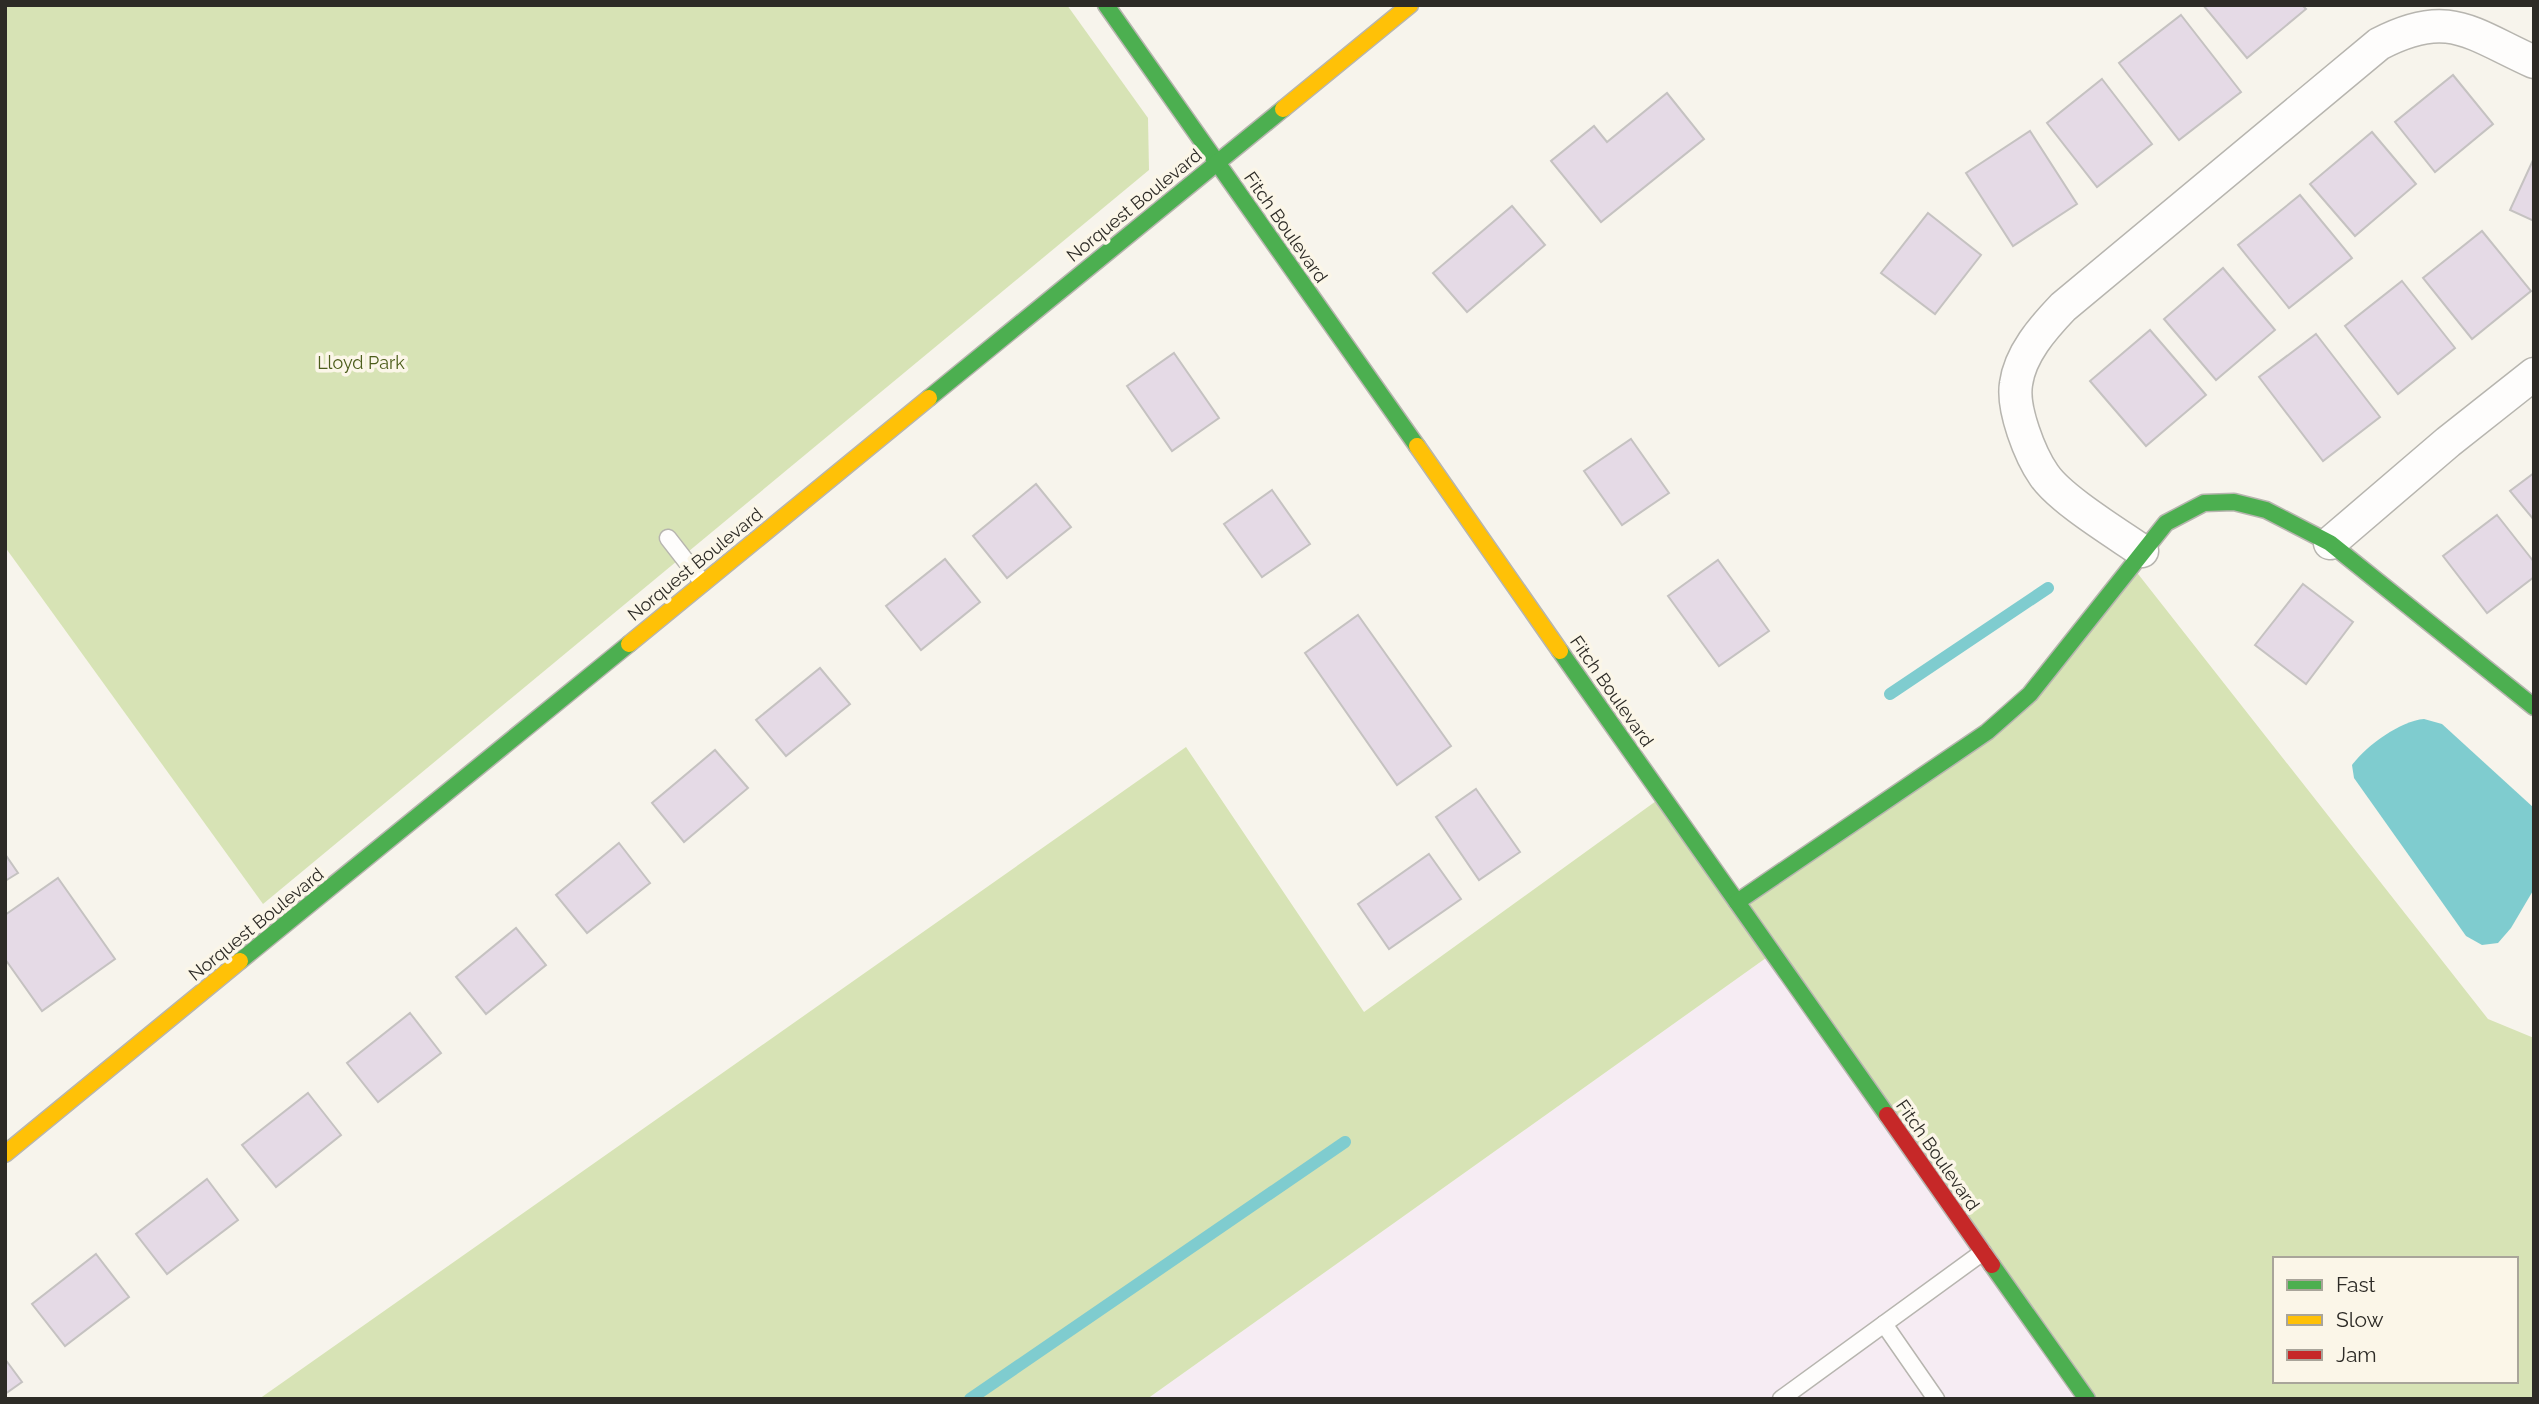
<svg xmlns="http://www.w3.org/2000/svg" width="2539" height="1404" font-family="Raleway,sans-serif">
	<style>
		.commercial { fill: #f6ecf3 }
		.green { fill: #d7e3b5; fill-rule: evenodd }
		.water { fill: #7fcccf }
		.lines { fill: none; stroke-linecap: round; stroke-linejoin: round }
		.stream { stroke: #7fcccf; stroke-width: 12 }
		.building { fill: #e5dae6; stroke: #c5c2c1; stroke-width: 2 }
		.lane-casing { stroke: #b7b5af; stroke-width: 19 }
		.street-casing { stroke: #b7b5af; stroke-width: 35 }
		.fast-casing { stroke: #b7b5af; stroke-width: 19 }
		.slow-casing { stroke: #b7b5af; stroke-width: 19 }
		.jam-casing { stroke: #b7b5af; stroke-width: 19 }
		.lane { stroke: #fefdfc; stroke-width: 16 }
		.street { stroke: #fefdfc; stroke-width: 32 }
		.fast { stroke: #4caf50; stroke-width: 16 }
		.slow { stroke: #ffc107; stroke-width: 16 }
		.jam { stroke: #c62828; stroke-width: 16 }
		.labels { text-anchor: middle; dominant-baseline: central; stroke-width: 7; stroke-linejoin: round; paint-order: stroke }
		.street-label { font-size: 18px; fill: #2d2b26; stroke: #fbf6e8 }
		.park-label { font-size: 18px; fill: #4c5d1b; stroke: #fbf6e8 }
	</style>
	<rect width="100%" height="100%" fill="#f7f4ec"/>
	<path class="commercial" d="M1773,953L2087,1399H1147Z"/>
	<g class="green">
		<path d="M5,5H1067L1148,118L1149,170L263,904L5,547Z"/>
		<path d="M2131,565L2488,1019L2534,1038V1399H2087L1773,953L1147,1399H259L1186,747L1364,1012L1663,796L1737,902L1987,732ZM2275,1259H2516V1381H2275Z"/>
	</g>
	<path class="water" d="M2424,719L2442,724L2534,808V889L2511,928L2498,943L2482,945L2466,936L2354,778L2352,765C2366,746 2400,721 2424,719Z"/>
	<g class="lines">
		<g class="stream">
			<path d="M1890,694L2048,588"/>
			<path d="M970,1399L1345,1142"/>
		</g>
	</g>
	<g class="building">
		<path d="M2203,5H2302L2306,9L2247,58Z"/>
		<path d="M2181,15L2241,92L2179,140L2119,63Z"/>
		<path d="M2453,75L2493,124L2435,172L2395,122Z"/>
		<path d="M2102,79L2152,144L2097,187L2047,123Z"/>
		<path d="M1667,93L1704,139L1601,222L1551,161L1594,126L1607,142Z"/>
		<path d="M2030,131L2077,204L2013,246L1966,173Z"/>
		<path d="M2372,132L2416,184L2355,236L2310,184Z"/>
		<path d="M2534,158V221L2510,210Z"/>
		<path d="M2300,195L2352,258L2289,308L2238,245Z"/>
		<path d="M1512,206L1545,245L1467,312L1433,273Z"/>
		<path d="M1928,213L1981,255L1935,314L1881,273Z"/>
		<path d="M2482,231L2531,291L2472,339L2423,278Z"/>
		<path d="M2223,268L2275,330L2216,380L2164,319Z"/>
		<path d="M2402,281L2455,348L2398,394L2345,326Z"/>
		<path d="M2150,330L2206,395L2146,446L2090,381Z"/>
		<path d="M2316,334L2380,417L2323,461L2259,377Z"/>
		<path d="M1174,353L1219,418L1172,451L1127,386Z"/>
		<path d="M1631,439L1669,493L1622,525L1584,471Z"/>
		<path d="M2534,473V520L2510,491Z"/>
		<path d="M1036,484L1071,527L1007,578L973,536Z"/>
		<path d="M1272,490L1310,544L1262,577L1224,524Z"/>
		<path d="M2497,515L2534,562V577L2487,613L2443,556Z"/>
		<path d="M945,559L980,602L921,650L886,606Z"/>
		<path d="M1718,560L1769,631L1719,666L1668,596Z"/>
		<path d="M2303,584L2353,622L2306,684L2255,645Z"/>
		<path d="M1358,615L1451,746L1397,785L1305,653Z"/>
		<path d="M820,668L850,704L786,756L756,720Z"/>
		<path d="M715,750L748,788L684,842L652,803Z"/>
		<path d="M1476,789L1520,852L1479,880L1436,817Z"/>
		<path d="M619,843L650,883L587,933L556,895Z"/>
		<path d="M5,854L18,873L5,881Z"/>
		<path d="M1429,854L1461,899L1389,949L1358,904Z"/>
		<path d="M58,878L115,959L42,1011L5,959V915Z"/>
		<path d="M516,928L546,965L486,1014L456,977Z"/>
		<path d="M410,1013L441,1053L378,1102L347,1063Z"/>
		<path d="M308,1093L341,1135L276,1187L242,1145Z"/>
		<path d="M207,1179L238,1220L167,1274L136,1234Z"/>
		<path d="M96,1254L129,1297L65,1346L32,1304Z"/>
		<path d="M5,1359L22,1382L5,1394Z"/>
	</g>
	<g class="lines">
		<g class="lane-casing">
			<g id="lane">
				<path d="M668,538L703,583"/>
				<path d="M1884,1324L1936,1399"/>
				<path d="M1781,1399L1983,1252"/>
			</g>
		</g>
		<g class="street-casing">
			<g id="street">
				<path d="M2330,543L2448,442L2534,374"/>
				<path d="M2142,551C2116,533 2060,499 2044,475C2030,455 2012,409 2016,384C2020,354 2043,328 2063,307L2379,44C2448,8 2470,33 2534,62"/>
			</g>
		</g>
		<g class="fast-casing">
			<g id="fast">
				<path d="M1106,5L1417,446"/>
				<path d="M929,398L1283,109"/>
				<path d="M1560,651L1887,1115"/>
				<path d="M1737,902L1987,732L2030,694L2166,523L2204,503L2234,502L2266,510L2330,543L2534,707"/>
				<path d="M240,961L629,644"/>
				<path d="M1992,1265L2087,1399"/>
			</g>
		</g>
		<g class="slow-casing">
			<g id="slow">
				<path d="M1283,109L1410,5"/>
				<path d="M1417,446L1560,651"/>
				<path d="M629,644L929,398"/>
				<path d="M5,1154L240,961"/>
			</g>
		</g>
		<g class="jam-casing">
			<path id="jam" d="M1887,1115L1992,1265"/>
		</g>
		<use href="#lane" class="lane"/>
		<use href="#street" class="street"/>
		<use href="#fast" class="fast"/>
		<use href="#slow" class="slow"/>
		<use href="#jam" class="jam"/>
	</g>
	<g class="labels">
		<g class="street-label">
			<text transform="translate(1134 205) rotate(-39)">Norquest Boulevard</text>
			<text transform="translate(1286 227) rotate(55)">Fitch Boulevard</text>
			<text transform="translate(695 564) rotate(-39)">Norquest Boulevard</text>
			<text transform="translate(1612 691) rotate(55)">Fitch Boulevard</text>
			<text transform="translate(256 924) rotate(-39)">Norquest Boulevard</text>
			<text transform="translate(1938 1155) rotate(55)">Fitch Boulevard</text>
		</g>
		<g class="park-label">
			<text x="361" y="362">Lloyd Park</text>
		</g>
	</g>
	<rect width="2539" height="1404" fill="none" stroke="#2d2b26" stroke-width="14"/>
	<rect x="2273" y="1257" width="245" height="126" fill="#fbf6e8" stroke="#a9a59a" stroke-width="2"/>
	<rect x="2287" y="1280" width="35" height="10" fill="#4caf50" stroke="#a9a59a" stroke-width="2"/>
	<text x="2336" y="1292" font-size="21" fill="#2d2b26">Fast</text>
	<rect x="2287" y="1315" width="35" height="10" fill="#ffc107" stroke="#a9a59a" stroke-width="2"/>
	<text x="2336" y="1327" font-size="21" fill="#2d2b26">Slow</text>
	<rect x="2287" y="1350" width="35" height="10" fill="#c62828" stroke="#a9a59a" stroke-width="2"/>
	<text x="2336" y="1362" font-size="21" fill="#2d2b26">Jam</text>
</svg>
